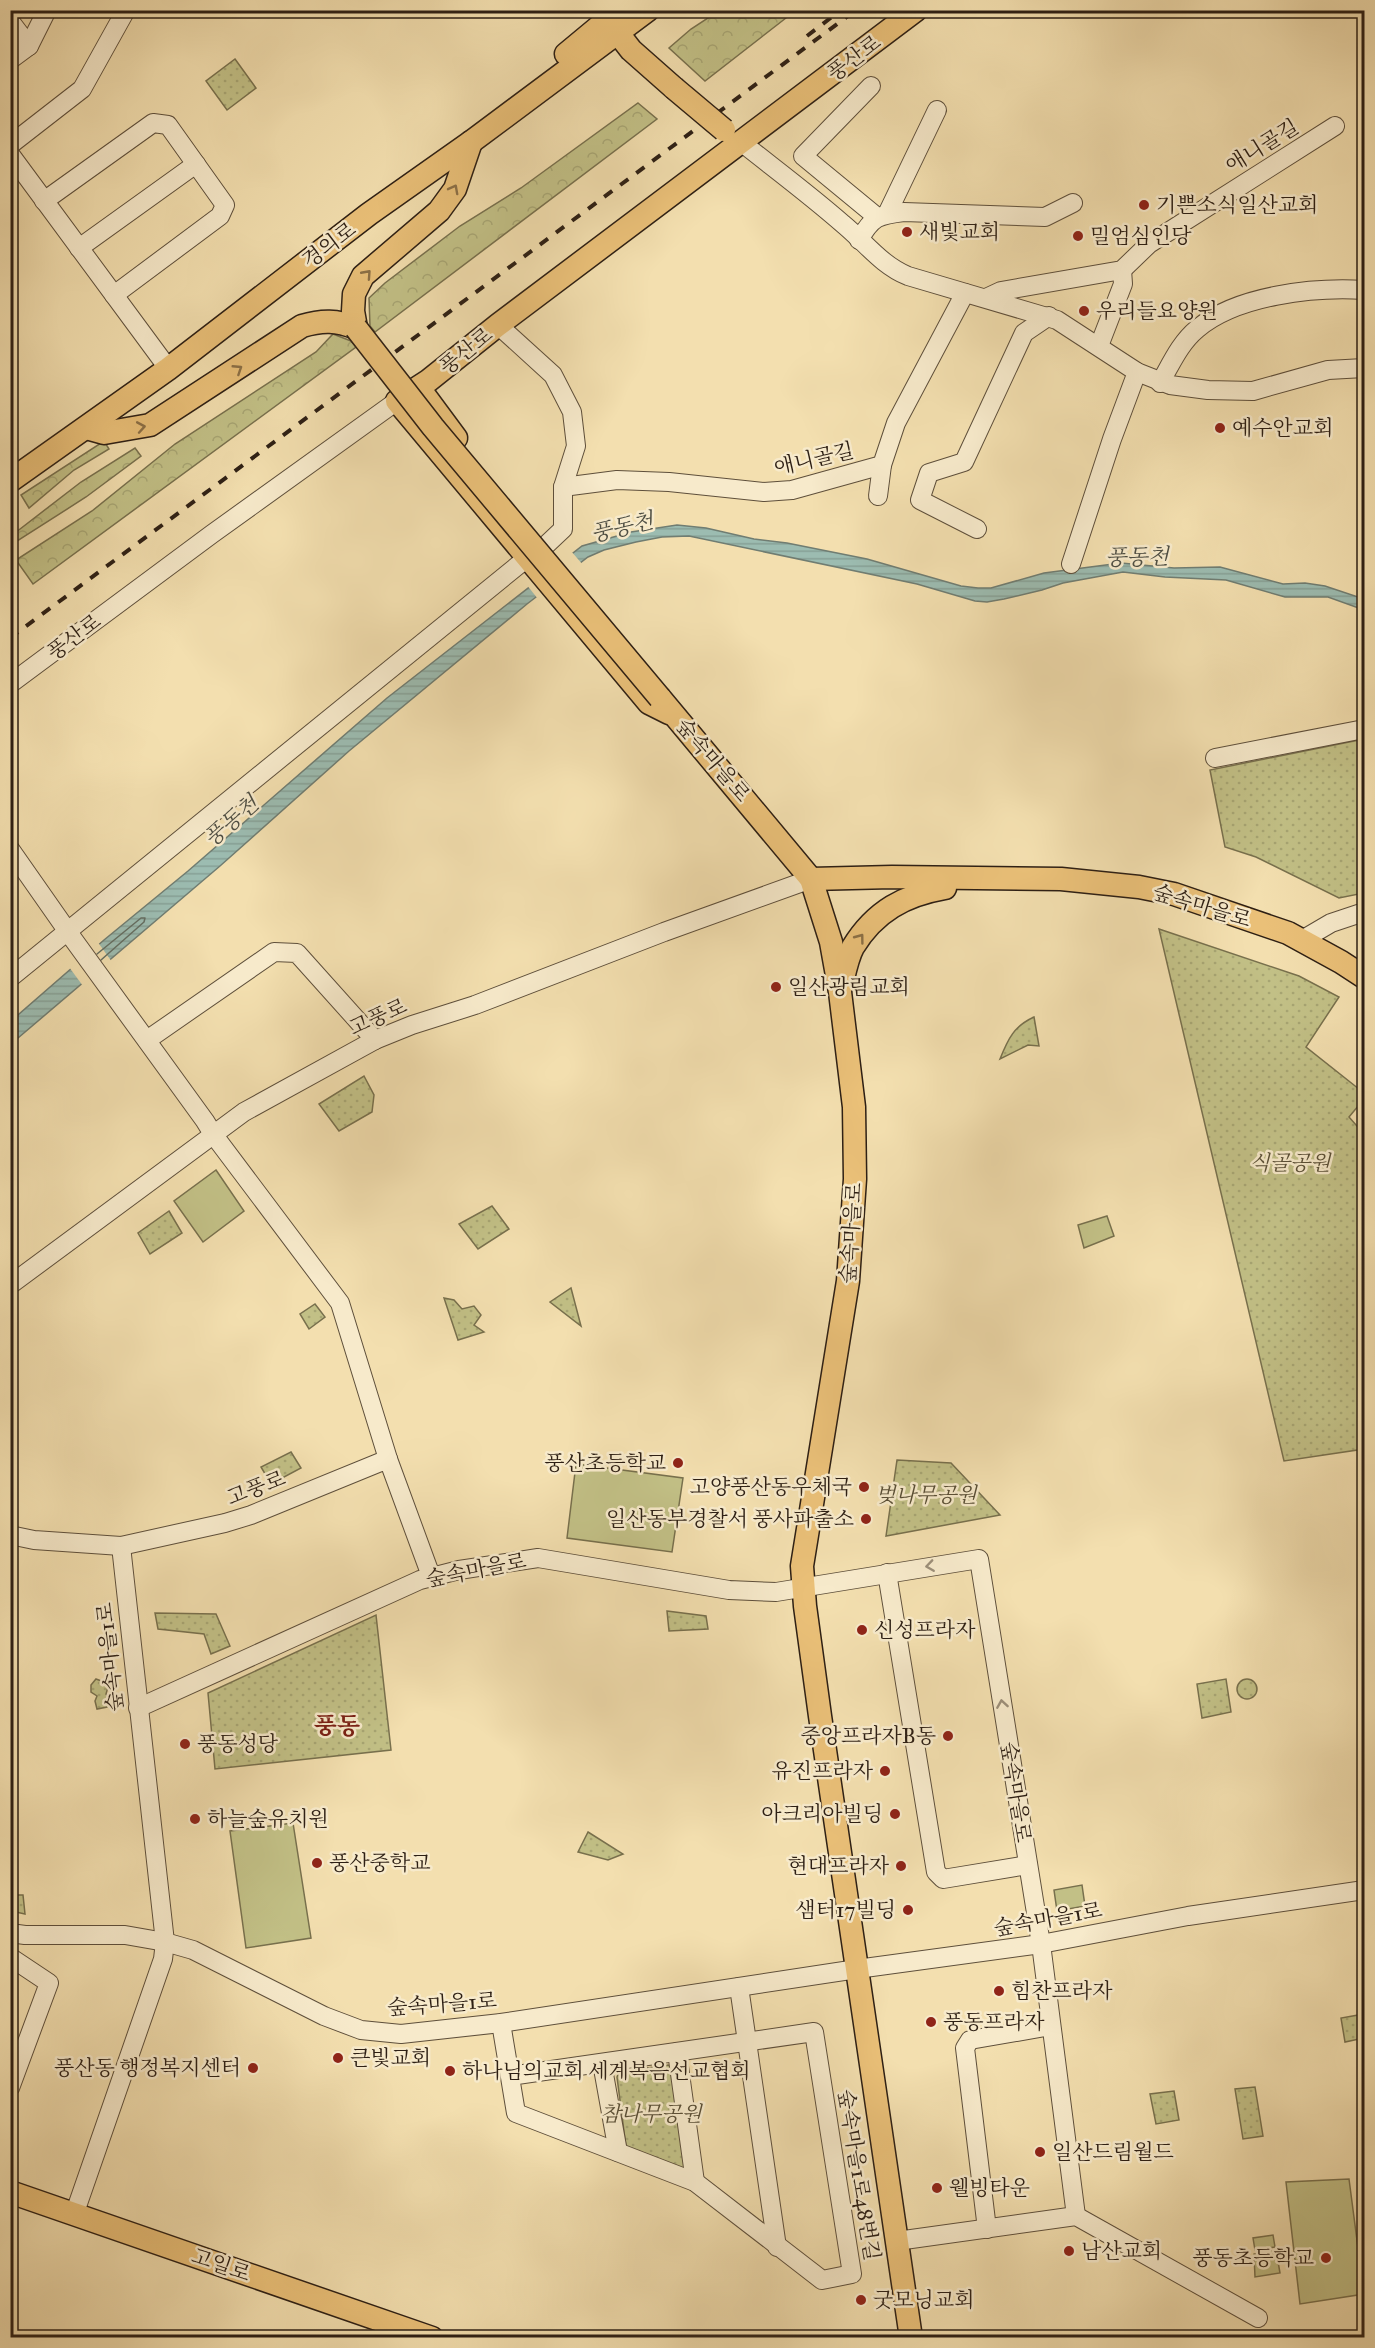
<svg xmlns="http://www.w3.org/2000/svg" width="1375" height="2348" font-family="'IM FELL Great Primer','Noto Serif KR',serif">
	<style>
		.forest { fill: url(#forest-crowns); stroke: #78704d; stroke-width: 1.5 }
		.park { fill: url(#park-dots); stroke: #78704d; stroke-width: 1.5 }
		.pitch { fill: #c2c086; stroke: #78704d; stroke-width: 1.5 }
		.water { fill: url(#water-rules); stroke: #707d72; stroke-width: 1.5 }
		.pier { fill: #f3dfaf }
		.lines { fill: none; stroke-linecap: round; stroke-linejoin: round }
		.shore { stroke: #646e62; stroke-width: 1.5 }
		.minor-casing { stroke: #5e4f3b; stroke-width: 20 }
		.major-casing { stroke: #2d1f14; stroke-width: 25 }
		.minor { stroke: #f7eacb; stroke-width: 18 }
		.major { stroke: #eac078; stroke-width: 22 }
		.rail { stroke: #2d1f14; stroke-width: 4; stroke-dasharray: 10 10; stroke-linecap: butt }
		.major-bridge-casing { stroke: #2d1f14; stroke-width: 25; stroke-linecap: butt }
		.major-bridge { stroke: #eac078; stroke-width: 22 }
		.oneway { stroke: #8c7046 }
		.oneway2 { stroke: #9c8f79 }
		.poi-dot { fill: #8f2418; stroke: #f7eacb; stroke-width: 2 }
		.labels { text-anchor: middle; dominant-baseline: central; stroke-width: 5; stroke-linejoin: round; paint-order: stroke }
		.street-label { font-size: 21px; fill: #2d1f14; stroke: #f7eacb }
		.poi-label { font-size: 21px; fill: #2d1f14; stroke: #f7eacb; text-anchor: start }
		.park-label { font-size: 21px; font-style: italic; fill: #5a4f36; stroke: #f7eacb }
		.water-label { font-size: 22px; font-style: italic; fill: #4e4e43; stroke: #f7eacb }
		.quarter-label { font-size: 24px; font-weight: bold; fill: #7a1f14; stroke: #f7eacb }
	</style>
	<defs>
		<pattern id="forest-crowns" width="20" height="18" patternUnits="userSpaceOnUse" patternTransform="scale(1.5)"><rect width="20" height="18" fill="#c2c086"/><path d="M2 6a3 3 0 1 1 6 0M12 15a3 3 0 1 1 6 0" fill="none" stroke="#a7a573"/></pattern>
		<pattern id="park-dots" width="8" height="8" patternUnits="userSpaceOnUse" patternTransform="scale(1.5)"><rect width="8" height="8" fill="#c2c086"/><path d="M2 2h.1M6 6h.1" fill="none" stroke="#a7a573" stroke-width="1.8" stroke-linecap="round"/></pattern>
		<pattern id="water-rules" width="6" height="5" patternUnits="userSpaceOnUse" patternTransform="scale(1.5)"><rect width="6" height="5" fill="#9cbcb1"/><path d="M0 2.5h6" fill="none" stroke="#87a197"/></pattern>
	</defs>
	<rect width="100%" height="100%" fill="#f3dfaf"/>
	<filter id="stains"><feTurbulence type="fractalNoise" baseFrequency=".00333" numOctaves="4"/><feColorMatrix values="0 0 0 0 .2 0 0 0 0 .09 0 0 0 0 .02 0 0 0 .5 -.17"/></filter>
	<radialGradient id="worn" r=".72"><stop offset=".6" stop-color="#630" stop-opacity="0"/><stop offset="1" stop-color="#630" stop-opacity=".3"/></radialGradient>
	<g class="forest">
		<path d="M720,10H795V11L705,81L669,48L691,29Z"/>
		<path d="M638,103L657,119L375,332L370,326L369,298L385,283L460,226L521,188Z"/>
		<path d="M333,334L351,341L356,347L33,584L16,560L92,511L175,444L316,352Z"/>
		<path d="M104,441L109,449L74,470L29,508L21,495Z"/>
		<path d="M135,448L141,456L86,497L11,545V536L81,482Z"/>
	</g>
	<g class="park">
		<path d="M235,59L256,88L227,110L206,81Z"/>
		<path d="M1364,739V893L1339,898L1256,857L1225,847L1210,770Z"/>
		<path d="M1159,929L1299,976L1339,997L1306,1047L1364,1093V1099L1349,1117L1364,1134V1449L1284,1461Z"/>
		<path d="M1034,1017L1039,1046L1028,1045L1000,1059C1008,1039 1014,1026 1034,1017Z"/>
		<path d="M364,1076L374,1095L372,1112L339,1131L319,1104Z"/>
		<path d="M492,1206L509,1229L478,1249L459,1224Z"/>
		<path d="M169,1211L182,1233L150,1254L138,1233Z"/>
		<path d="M571,1288L581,1326L550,1302Z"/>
		<path d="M444,1298L454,1300L462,1309L474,1306L481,1315L474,1325L484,1332L458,1340Z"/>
		<path d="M315,1304L325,1317L309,1329L300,1314Z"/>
		<path d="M291,1452L301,1468L271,1484L261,1467Z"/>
		<path d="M897,1460L951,1463L1000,1515L886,1536Z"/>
		<path d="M667,1611L706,1616L708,1629L669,1631Z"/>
		<path d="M155,1613L216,1614L230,1646L211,1654L204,1634L158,1629Z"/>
		<path d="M376,1615L391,1750L215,1769L208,1693Z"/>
		<circle cx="1247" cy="1689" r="10"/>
		<path d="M96,1679L104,1682L108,1687L106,1694L110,1700L107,1707L97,1709L95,1701L97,1696L91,1692V1685Z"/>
		<path d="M1226,1679L1231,1712L1202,1718L1197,1684Z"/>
		<path d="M588,1832L623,1854L608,1860L578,1852Z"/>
		<path d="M11,1895H23L25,1914L11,1911Z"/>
		<path d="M1364,2014V2038L1345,2042L1341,2018Z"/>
		<path d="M668,2065L674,2068L690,2166L683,2173L626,2147L617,2077L619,2072Z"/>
		<path d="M1255,2087L1263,2136L1243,2139L1235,2089Z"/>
		<path d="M1174,2091L1179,2120L1156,2124L1150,2094Z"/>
	</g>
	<g class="pitch">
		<path d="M216,1170L244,1211L203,1242L174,1201Z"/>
		<path d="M1107,1216L1114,1236L1084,1248L1078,1225Z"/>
		<path d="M576,1464L683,1478L672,1552L567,1538Z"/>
		<path d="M293,1823L311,1938L246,1948L230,1831Z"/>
		<path d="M1082,1885L1085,1906L1057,1911L1054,1890Z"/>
		<path d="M1349,2179L1364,2294L1300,2304L1286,2182Z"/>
		<path d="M1273,2235L1275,2247L1255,2250L1253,2238Z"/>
		<path d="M1276,2250L1280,2273L1255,2277L1254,2254Z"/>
	</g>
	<path class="water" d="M677,525L706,528L754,539L787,543L867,559L961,586L978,588H991L1044,573L1121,563L1174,568L1220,567L1283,584L1305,583L1325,586L1364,599V610L1328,597H1285L1226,580L1165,577L1123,572L1063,583L1042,590L1004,599L987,602L975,601L917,584L689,536L662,537L636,542L604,550L588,557L527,604L349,751L220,866L11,1044V1021L104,940L188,871L387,698L582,546L631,532Z"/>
	<g class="pier">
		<path d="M571,551L583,565L538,599L526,584Z"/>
		<path d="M97,941L112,962L83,986L69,967Z"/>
	</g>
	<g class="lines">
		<path class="shore" d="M97,954L141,918H145L144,922L101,960"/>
		<g class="minor-casing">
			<g id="minor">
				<path d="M10,21L29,46"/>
				<path d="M10,60L29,46L47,10"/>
				<path d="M871,86L803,156L877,217"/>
				<path d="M741,142C775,169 810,195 843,224C865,242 881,265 908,276L1057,320L1137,372L1170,385L1208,390L1253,391L1328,370L1364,368"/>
				<path d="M10,145L82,89L126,10"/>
				<path d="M10,154L162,360"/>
				<path d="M44,201L153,123L168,125L225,205L220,216L114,295"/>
				<path d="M887,214L937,110"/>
				<path d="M859,240C872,217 878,215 904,212L1045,217L1073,203"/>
				<path d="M79,248L196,164"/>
				<path d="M986,298L1001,291L1122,270L1149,244L1335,126"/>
				<path d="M498,325L553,375L572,412L576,446L563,487V529L545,546"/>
				<path d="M1099,346L1123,284L1122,270"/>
				<path d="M1160,383C1171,364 1180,343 1197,329C1237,295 1314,287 1364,290"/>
				<path d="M563,487L617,480L669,482L764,492L792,490L882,465L896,423L965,293"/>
				<path d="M878,496L882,465"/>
				<path d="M977,529L920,500L929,473L964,462L1024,333L1049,316"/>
				<path d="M1071,564L1112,439L1137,372"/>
				<path d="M10,684L212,534L397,401"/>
				<path d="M1215,758L1364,729"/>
				<path d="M10,849L73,939L205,1121L213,1134L340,1303L388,1459"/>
				<path d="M1302,940L1331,923L1364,912"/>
				<path d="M10,978L527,558"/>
				<path d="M147,1040L274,952L297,953L375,1040"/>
				<path d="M10,1285L244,1112L375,1040L412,1025L475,1005L664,932L811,879"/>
				<path d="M10,1535L34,1540L121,1546L225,1523L251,1515L388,1459L431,1576"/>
				<path d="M887,1573L936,1872L943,1879L1028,1865"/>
				<path d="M138,1708L420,1580L459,1570L538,1558L729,1590L776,1592L979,1559L1041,1944L1076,2216"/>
				<path d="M10,1933L25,1935H125L165,1942L193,1950L324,2016L361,2030L401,2034L501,2023L857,1969L1041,1944L1188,1916L1364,1890"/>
				<path d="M10,1957L49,1983L10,2088"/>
				<path d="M739,1987L777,2247"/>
				<path d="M501,2023L516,2113L695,2182L822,2280L852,2274L814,2032L510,2076"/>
				<path d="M677,2052L695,2182"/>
				<path d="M602,2063L618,2152"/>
				<path d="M74,2215L163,1959L165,1942L121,1546"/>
				<path d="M987,2229L965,2048L970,2040L1051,2026"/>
				<path d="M897,2241L1076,2216L1258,2318"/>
			</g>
		</g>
		<g class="major-casing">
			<g id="major">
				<path d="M610,23L631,50L674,88"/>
				<path d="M566,54L619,10"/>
				<path d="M356,328L353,311L354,294L363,276L439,211L455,189L471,142"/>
				<path d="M419,388L456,438"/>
				<path d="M86,428L104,433L150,425L302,326C322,320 337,320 356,328"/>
				<path d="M10,481L168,369L369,214L471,142L648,10"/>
				<path d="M660,698L811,879L831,942L840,992L854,1107L855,1179L848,1281L802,1566L805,1606L820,1716L911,2338"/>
				<path d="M669,713L649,703L397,401L428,381L498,325L916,10"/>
				<path d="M811,879L892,877L1061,879L1139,887L1174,894L1288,933L1341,962L1364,977"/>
				<path d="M841,987C844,975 847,958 853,947C875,911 905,895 945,888"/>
				<path d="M10,2192L432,2338"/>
			</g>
		</g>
		<use href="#minor" class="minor"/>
		<use href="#major" class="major"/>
		<g class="rail">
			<path d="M807,36L841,10"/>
			<path d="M10,638L856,10"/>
		</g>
		<g class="major-bridge-casing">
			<g id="major-bridge">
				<path d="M674,88L724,130"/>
				<path d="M356,328L433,427L660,698"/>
			</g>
		</g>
		<use href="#major-bridge" class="major-bridge"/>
	</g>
	<defs><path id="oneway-chevron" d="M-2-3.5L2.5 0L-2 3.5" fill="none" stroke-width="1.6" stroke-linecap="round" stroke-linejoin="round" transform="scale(1.5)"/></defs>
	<g class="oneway">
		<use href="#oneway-chevron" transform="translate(454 189) rotate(-62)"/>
		<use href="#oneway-chevron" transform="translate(367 274) rotate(-48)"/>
		<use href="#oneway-chevron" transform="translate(238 369) rotate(-33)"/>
		<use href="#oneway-chevron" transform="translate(141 427) rotate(-10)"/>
		<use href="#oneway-chevron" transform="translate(860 938) rotate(-53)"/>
	</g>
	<g class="oneway2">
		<use href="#oneway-chevron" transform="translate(930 1566) rotate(172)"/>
		<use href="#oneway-chevron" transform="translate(1002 1704) rotate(-99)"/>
	</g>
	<g class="poi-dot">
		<circle cx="1144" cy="205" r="6"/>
		<circle cx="907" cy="232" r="6"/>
		<circle cx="1078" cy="236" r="6"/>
		<circle cx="1084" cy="311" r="6"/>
		<circle cx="1220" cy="428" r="6"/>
		<circle cx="776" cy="987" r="6"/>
		<circle cx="678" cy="1463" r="6"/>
		<circle cx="864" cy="1487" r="6"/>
		<circle cx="866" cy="1519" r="6"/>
		<circle cx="862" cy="1630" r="6"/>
		<circle cx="948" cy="1736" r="6"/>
		<circle cx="185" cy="1744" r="6"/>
		<circle cx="885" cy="1771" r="6"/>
		<circle cx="895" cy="1814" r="6"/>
		<circle cx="195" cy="1819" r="6"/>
		<circle cx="317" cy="1863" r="6"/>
		<circle cx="901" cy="1866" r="6"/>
		<circle cx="908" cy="1910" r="6"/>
		<circle cx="999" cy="1991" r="6"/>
		<circle cx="931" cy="2022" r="6"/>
		<circle cx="338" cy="2058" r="6"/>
		<circle cx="253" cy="2068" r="6"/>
		<circle cx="450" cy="2071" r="6"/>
		<circle cx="1040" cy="2152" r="6"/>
		<circle cx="937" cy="2188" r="6"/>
		<circle cx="1069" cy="2251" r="6"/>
		<circle cx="1326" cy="2258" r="6"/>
		<circle cx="861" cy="2300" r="6"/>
	</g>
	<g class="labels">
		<g class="street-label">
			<text transform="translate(854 58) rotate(-37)">풍산로</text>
			<text transform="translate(1262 146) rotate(-32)">애니골길</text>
			<text transform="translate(329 245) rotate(-37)">경의로</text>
			<text transform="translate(466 351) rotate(-39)">풍산로</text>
			<text transform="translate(814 459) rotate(-13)">애니골길</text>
			<text transform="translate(74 637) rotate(-37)">풍산로</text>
			<text transform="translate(713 760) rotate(50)">숲속마을로</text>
			<text transform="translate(1202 906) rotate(17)">숲속마을로</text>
			<text transform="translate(378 1017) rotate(-24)">고풍로</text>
			<text transform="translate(851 1233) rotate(-86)">숲속마을로</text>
			<text transform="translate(256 1488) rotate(-21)">고풍로</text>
			<text transform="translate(476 1570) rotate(-11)">숲속마을로</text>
			<text transform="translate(110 1657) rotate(-96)">숲속마을1로</text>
			<text transform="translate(1016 1792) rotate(81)">숲속마을로</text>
			<text transform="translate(1048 1919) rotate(-10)">숲속마을1로</text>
			<text transform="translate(442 2004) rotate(-4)">숲속마을1로</text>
			<text transform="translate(859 2175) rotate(81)">숲속마을1로48번길</text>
			<text transform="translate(221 2265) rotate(19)">고일로</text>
		</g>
		<g class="poi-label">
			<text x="1156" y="205">기쁜소식일산교회</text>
			<text x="919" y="232">새빛교회</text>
			<text x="1090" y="236">밀엄심인당</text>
			<text x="1096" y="311">우리들요양원</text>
			<text x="1232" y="428">예수안교회</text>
			<text x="788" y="987">일산광림교회</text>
			<text x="666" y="1463" text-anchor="end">풍산초등학교</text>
			<text x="852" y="1487" text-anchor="end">고양풍산동우체국</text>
			<text x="854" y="1519" text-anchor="end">일산동부경찰서 풍사파출소</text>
			<text x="874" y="1630">신성프라자</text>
			<text x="936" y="1736" text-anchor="end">중앙프라자B동</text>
			<text x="197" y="1744">풍동성당</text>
			<text x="873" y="1771" text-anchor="end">유진프라자</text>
			<text x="883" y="1814" text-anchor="end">아크리아빌딩</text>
			<text x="207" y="1819">하늘숲유치원</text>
			<text x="329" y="1863">풍산중학교</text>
			<text x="889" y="1866" text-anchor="end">현대프라자</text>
			<text x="896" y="1910" text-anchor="end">샘터17빌딩</text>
			<text x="1011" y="1991">힘찬프라자</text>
			<text x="943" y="2022">풍동프라자</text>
			<text x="350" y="2058">큰빛교회</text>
			<text x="241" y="2068" text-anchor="end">풍산동 행정복지센터</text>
			<text x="462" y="2071">하나님의교회 세계복음선교협회</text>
			<text x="1052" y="2152">일산드림월드</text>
			<text x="949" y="2188">웰빙타운</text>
			<text x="1081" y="2251">남산교회</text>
			<text x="1314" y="2258" text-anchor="end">풍동초등학교</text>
			<text x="873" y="2300">굿모닝교회</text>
		</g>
		<g class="park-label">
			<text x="1290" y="1163">식골공원</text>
			<text x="926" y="1495">벚나무공원</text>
			<text x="651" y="2114">참나무공원</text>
		</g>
		<g class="water-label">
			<text transform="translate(622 527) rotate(-13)">풍동천</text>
			<text transform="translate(1137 557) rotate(-1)">풍동천</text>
			<text transform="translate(231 821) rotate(-41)">풍동천</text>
		</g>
		<g class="quarter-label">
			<text x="337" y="1726">풍동</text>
		</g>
	</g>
	<rect width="1375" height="2348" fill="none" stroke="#f3dfaf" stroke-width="36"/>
	<rect x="12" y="12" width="1351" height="2324" fill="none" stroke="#2d1f14" stroke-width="3"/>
	<rect x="18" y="18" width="1339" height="2312" fill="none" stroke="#2d1f14" stroke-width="1.5"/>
	<rect width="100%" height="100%" filter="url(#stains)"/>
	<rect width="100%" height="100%" fill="url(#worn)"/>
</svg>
